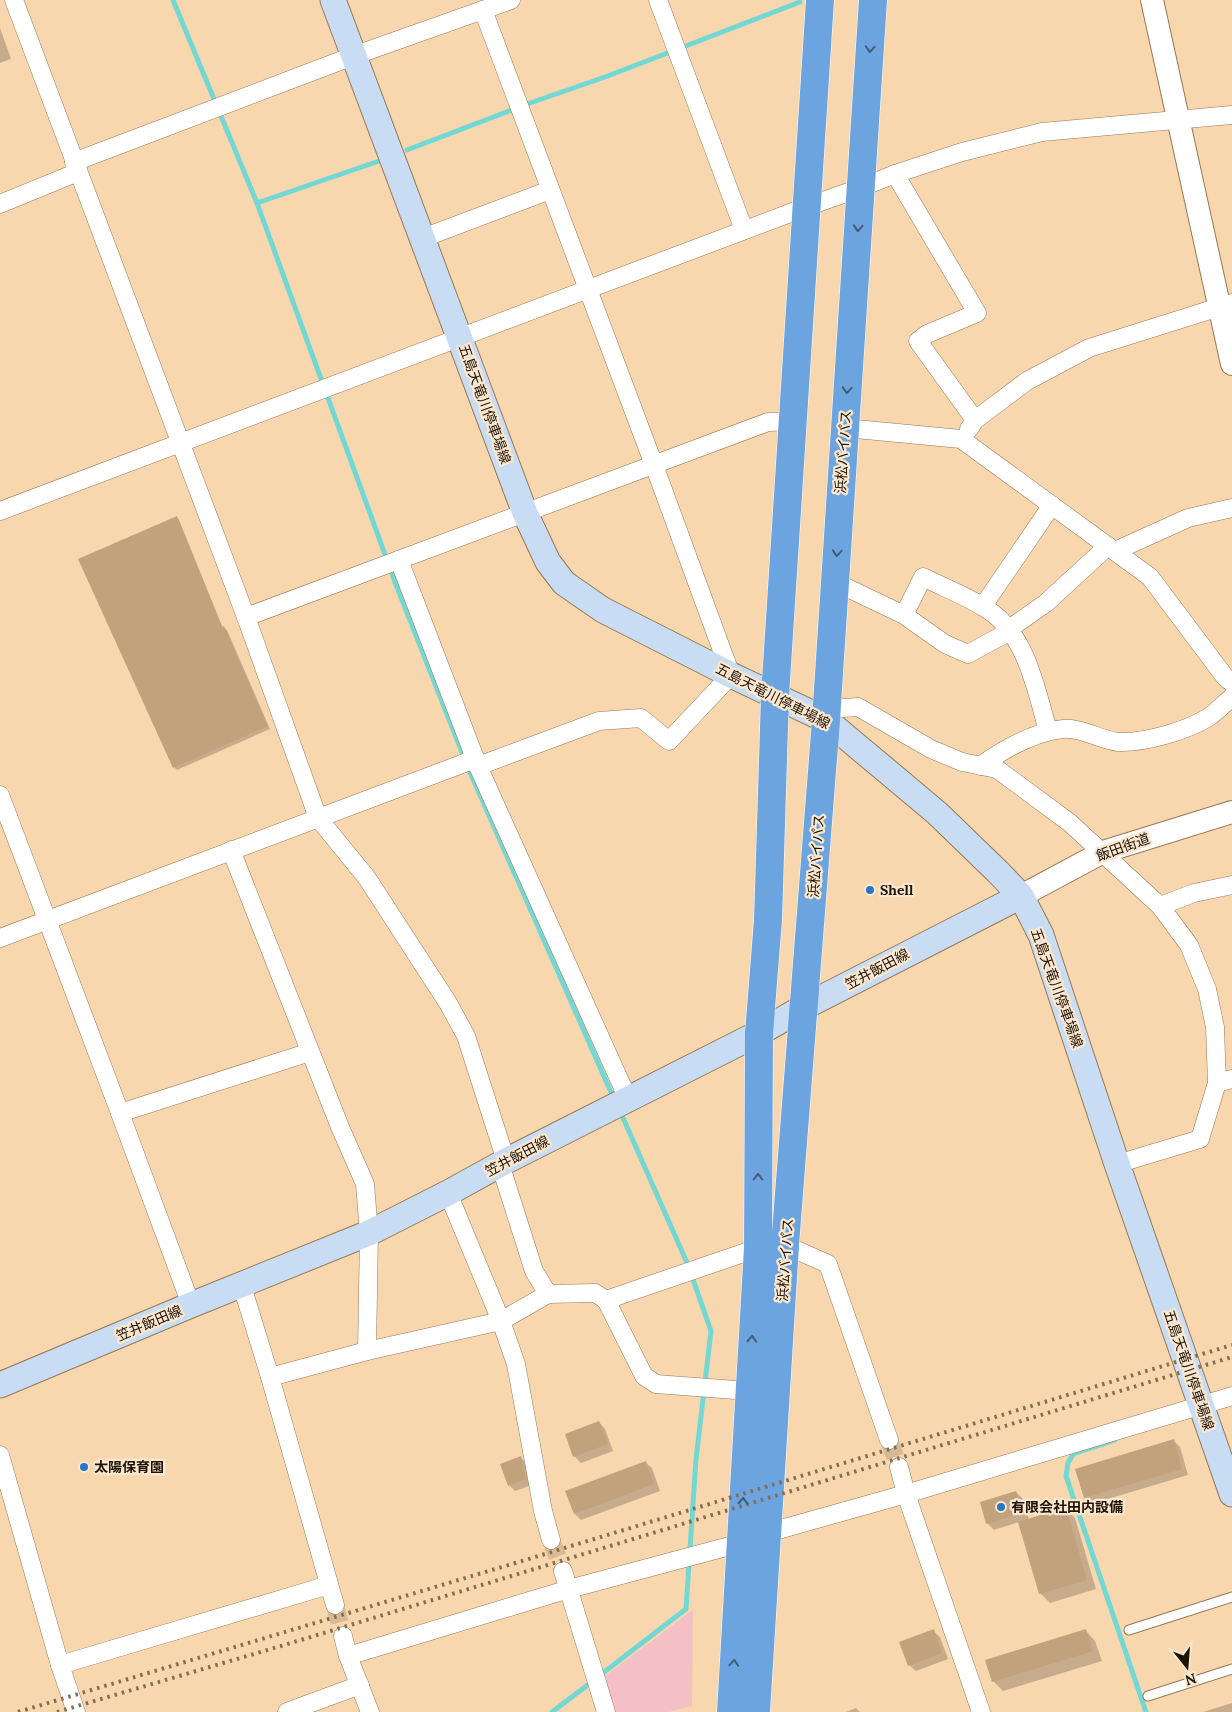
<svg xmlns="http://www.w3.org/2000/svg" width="1232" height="1712" font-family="Lora,'Noto Sans JP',serif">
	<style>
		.green { fill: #f4c0c5 }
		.shadow { fill: #0003 }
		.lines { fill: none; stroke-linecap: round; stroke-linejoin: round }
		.stream { stroke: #73d8d4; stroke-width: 5 }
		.building { fill: #c2a27c }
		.minor-tunnel { stroke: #d7ba96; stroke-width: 18; stroke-dasharray: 18 9; stroke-linecap: butt }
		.service-casing { stroke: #967854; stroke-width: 11 }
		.minor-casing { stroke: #967854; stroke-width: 19 }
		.tertiary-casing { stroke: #967854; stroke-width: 24 }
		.secondary-casing { stroke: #967854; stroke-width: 27 }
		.trunk-casing { stroke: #fff; stroke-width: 29 }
		.service { stroke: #fff; stroke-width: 9 }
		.minor { stroke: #fff; stroke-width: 18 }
		.tertiary { stroke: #fff; stroke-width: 22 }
		.secondary { stroke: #c8ddf4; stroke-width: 25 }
		.trunk { stroke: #6ca4e0; stroke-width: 28 }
		.rail { stroke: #836e54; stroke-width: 4; stroke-dasharray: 2.5 5; stroke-linecap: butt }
		.oneway { stroke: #455c72 }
		.poi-dot { fill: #2677c6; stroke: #fbe7cf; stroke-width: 2 }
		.labels { text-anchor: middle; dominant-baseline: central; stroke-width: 4.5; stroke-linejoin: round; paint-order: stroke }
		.street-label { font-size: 14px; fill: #1e1305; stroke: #fbe7cf }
		.poi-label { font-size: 14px; font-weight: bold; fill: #1e1305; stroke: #fbe7cf; text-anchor: start }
	</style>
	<rect width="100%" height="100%" fill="#f8d7af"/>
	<path class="green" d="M693,1610L692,1706L669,1712H614L605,1676Z"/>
	<g class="shadow">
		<path d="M0,28L11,59L0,63Z"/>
		<path d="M177,518L179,520L223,628L227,630L270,729L177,770L174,767Z"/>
		<path d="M599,1422L605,1429L613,1451L581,1463L574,1456Z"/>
		<path d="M1173,1440L1180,1447L1188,1475L1091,1504L1085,1498Z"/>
		<path d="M521,1458L527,1464L532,1485L515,1491L509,1485Z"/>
		<path d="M645,1462L652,1468L660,1491L581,1520L575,1514Z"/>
		<path d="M1016,1492L1022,1498L1029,1520L1065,1509L1075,1518L1096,1589L1050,1603L1040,1593L1019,1522L994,1530L988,1524L981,1503Z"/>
		<path d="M933,1631L940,1637L948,1659L916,1671L909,1665Z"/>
		<path d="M1086,1631L1095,1641L1102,1661L1003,1691L993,1681Z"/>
		<path d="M1232,1703V1712H1203Z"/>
		<path d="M856,1708L860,1712H846Z"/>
	</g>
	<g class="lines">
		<g class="stream">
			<path d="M173,0L257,203L395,582L469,770L614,1099"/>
			<path d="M407,150L530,103L605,77L800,2"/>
			<path d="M257,203L379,161"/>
			<path d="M1115,1440L1073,1454L1068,1463L1066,1476L1146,1712"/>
			<path d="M599,1676L686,1609L696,1459L711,1331L688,1265L620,1111"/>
			<path d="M552,1712L593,1681"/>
		</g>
	</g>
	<g class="building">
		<path d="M177,516L222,627L224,626L268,726L173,768L78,559Z"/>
		<path d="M599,1421L608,1444L573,1457L565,1434Z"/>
		<path d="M1174,1439L1182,1469L1084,1498L1075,1469Z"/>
		<path d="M521,1456L526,1479L508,1486L500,1464Z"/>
		<path d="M646,1461L654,1484L574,1514L565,1491Z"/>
		<path d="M1016,1491L1023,1513L986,1524L980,1502Z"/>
		<path d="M1066,1507L1087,1580L1039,1594L1018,1522Z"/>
		<path d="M934,1629L942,1653L908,1666L899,1642Z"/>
		<path d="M1086,1629L1093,1651L992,1682L985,1660Z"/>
	</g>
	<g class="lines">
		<g class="minor-tunnel">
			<path d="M889,1440L899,1467"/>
			<path d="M551,1540L563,1571"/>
			<path d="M335,1605L343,1636"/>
		</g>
		<g class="service-casing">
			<g id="service">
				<path d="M1129,1630L1232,1597"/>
				<path d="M1148,1696L1232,1669"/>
			</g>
		</g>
		<g class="minor-casing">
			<g id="minor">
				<path d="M14,0L246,617L318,818L367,878L448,1003L466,1036L506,1161"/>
				<path d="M658,0L744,230"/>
				<path d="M74,162L353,56L511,0"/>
				<path d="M895,174L977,313L927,334L918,341L975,420"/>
				<path d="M0,204L78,172"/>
				<path d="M423,238L550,190"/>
				<path d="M845,428L961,439L1150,577L1225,677L1232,683"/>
				<path d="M969,429L975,420L1027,381L1089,348L1232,303"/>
				<path d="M0,511L806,207L860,188L895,174L962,152L1042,132L1232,115"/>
				<path d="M1115,551L1188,518L1232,508"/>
				<path d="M399,560L478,766L628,1099"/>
				<path d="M835,582L904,615L945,644L968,654L1010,631"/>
				<path d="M983,606L1052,505"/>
				<path d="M904,615L923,577C943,587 966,596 985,608C1026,632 1036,689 1048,731"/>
				<path d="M246,617L768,422L793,421"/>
				<path d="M1009,629L1046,603L1108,546"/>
				<path d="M827,709L858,707L931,749L962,762L997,769L1070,823L1160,906L1189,945L1207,989L1215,1027L1217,1083L1200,1139L1117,1164"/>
				<path d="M478,766L599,721L641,718L669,741L731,675L654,465L483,10"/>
				<path d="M980,766C1004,749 1033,732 1063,729C1081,727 1100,740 1118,742C1145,743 1186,731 1209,717C1217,711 1225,703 1232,697"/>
				<path d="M0,795L120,1113L191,1305"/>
				<path d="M231,850L340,1127L365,1184L369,1233L367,1351"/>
				<path d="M1160,906L1194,893L1232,885"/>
				<path d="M0,938L475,759"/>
				<path d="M1217,1083L1232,1079"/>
				<path d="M120,1113L310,1052"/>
				<path d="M500,1164L534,1271L548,1294"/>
				<path d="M448,1193L501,1321L516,1364L543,1511L551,1540"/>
				<path d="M785,1245L828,1264L889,1440"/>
				<path d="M242,1286L270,1377L335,1605"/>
				<path d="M606,1300L644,1376L656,1384L749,1391"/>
				<path d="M270,1377L367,1351L501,1321L548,1294L595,1293L606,1300L758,1248"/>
				<path d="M0,1455L60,1665L76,1712"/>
				<path d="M899,1467L906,1494L981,1712"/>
				<path d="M767,1533L906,1494L1232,1396"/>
				<path d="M563,1571L606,1712"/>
				<path d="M343,1636L348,1656L370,1712"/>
				<path d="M348,1656L569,1589L741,1543"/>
				<path d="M60,1665L329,1585"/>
				<path d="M287,1712L360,1685"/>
			</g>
		</g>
		<g class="tertiary-casing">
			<g id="tertiary">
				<path d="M1152,0L1232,364"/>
				<path d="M1021,896L1103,852L1232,812"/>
			</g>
		</g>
		<g class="secondary-casing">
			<g id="secondary">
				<path d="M333,0L525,513L548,562L564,583L603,610L731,675L826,720L937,813L998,872L1021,896L1041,935L1117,1164L1232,1494"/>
				<path d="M0,1385L191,1305L369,1233L448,1193L506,1161L759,1033L804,1007L1021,896"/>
			</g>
		</g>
		<g class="trunk-casing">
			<g id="trunk">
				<path d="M731,1712L758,1248L759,1033L768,920L775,696L820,0"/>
				<path d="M756,1712L785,1245L826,720L873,0"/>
			</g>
		</g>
		<use href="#service" class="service"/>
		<use href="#minor" class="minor"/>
		<use href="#tertiary" class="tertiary"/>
		<use href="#secondary" class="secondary"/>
		<use href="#trunk" class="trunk"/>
		<g class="rail">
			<path d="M18,1712L512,1564L1232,1345"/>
			<path d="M57,1712L281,1646L1232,1357"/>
		</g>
	</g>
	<defs><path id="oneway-chevron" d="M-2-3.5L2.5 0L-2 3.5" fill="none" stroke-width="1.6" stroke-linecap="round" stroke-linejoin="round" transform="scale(1.25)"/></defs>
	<g class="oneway">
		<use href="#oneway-chevron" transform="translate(870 49) rotate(94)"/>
		<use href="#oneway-chevron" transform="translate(858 228) rotate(94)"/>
		<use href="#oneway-chevron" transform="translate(847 390) rotate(94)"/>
		<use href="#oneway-chevron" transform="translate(837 553) rotate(94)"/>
		<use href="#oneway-chevron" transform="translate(758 1177) rotate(-90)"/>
		<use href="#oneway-chevron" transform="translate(752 1339) rotate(-87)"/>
		<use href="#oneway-chevron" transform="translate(743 1501) rotate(-87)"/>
		<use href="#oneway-chevron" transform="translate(734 1663) rotate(-86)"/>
	</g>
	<g class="poi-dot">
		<circle cx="870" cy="890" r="5"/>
		<circle cx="84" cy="1467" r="5"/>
		<circle cx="1001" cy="1507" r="5"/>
	</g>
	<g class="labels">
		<g class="street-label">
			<text transform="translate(485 404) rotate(70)">五島天竜川停車場線</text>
			<text transform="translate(843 452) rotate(-86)">浜松バイパス</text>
			<text transform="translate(773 696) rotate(27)">五島天竜川停車場線</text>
			<text transform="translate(1123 847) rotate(-20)">飯田街道</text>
			<text transform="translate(816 856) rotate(-86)">浜松バイパス</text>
			<text transform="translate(877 969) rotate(-28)">笠井飯田線</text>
			<text transform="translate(1057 988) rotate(70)">五島天竜川停車場線</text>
			<text transform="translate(517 1156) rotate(-28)">笠井飯田線</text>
			<text transform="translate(785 1260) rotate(-86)">浜松バイパス</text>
			<text transform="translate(149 1323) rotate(-23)">笠井飯田線</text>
			<text transform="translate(1189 1370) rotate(71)">五島天竜川停車場線</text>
		</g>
		<g class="poi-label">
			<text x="880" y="890">Shell</text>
			<text x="94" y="1467">太陽保育園</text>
			<text x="1011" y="1507">有限会社田内設備</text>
		</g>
	</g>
	<g transform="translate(1187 1667) rotate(163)" stroke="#fbe7cf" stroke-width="4" paint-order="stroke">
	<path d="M0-4L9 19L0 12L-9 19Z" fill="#1e1305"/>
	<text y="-8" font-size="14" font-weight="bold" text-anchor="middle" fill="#1e1305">N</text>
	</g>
</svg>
